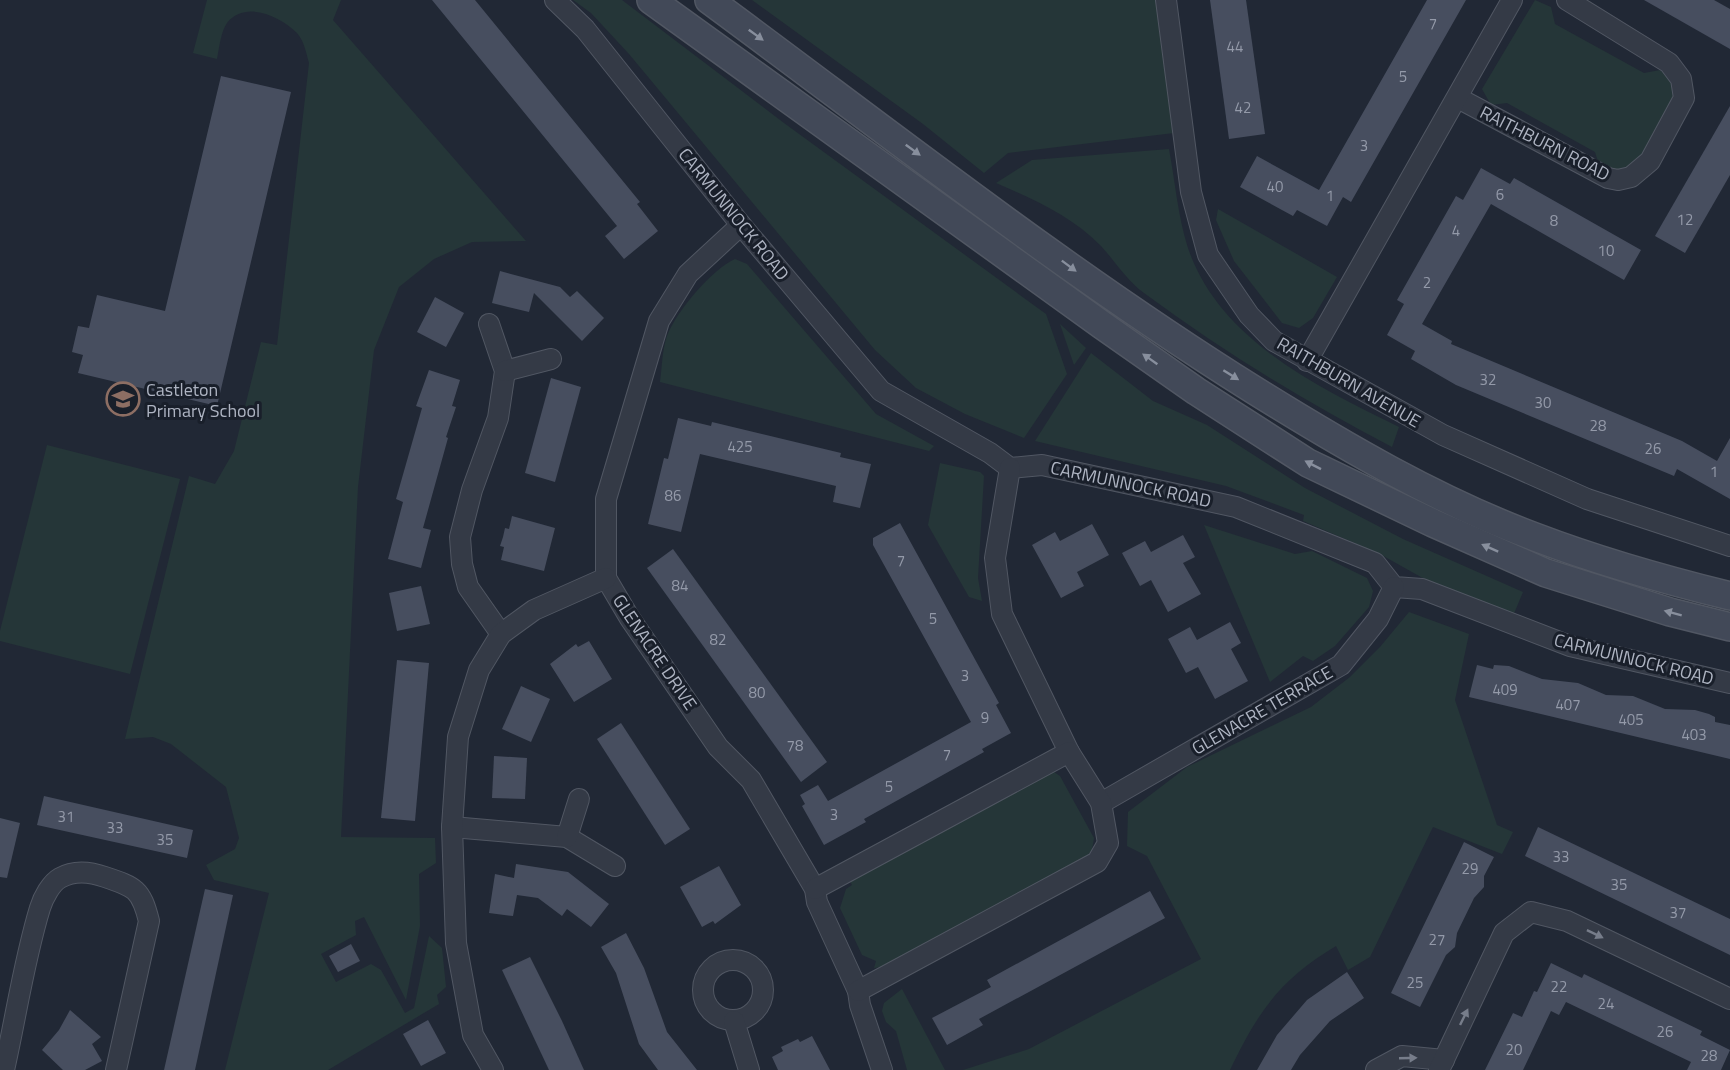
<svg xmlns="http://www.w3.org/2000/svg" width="1730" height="1070" font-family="'Titillium Web',sans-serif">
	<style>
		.green { fill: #253638 }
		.building { fill: #474e5f }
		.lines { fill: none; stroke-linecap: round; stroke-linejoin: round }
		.street-casing { stroke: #515763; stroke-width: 22 }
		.secondary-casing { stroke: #515763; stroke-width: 30 }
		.street { stroke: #343a46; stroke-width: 20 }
		.secondary { stroke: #424958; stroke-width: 27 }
		.oneway { fill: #888f9d }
		.oneway2 { fill: #777d8a }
		.labels { text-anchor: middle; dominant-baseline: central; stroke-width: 6; stroke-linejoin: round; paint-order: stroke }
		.number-label { font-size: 15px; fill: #949aa9 }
		.street-label { font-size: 18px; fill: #aeb4c2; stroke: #191f2a }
		.poi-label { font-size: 18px; fill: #aeb4c2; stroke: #191f2a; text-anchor: start }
	</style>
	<rect width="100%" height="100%" fill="#212835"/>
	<g class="green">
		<path d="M207,0H341L333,20L526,241L472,242L434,259L399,287L374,350L358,487L341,837L435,838L436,863L419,874L420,926L406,1000L364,917L355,921L356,935L321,954L336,982L371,964L381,970L405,1013L414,1008L429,936L442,948L446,987L437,995L439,1004L328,1070H225L269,893L214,880L206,865L235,849L239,838L226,787L171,744L153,737L125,739L189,476L215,484L234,451L261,342L277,345L309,63C306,52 304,41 297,33C280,16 245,0 227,23C221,31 219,49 217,59L193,53Z"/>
		<path d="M573,0H622L784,123L1046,314L1067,374L1024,438L965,414L916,388L875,350L629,54L591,13Z"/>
		<path d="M752,0H1156L1174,133L1008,153L984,173L923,124Z"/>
		<path d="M1535,0L1551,7L1555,24L1644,73L1660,70L1671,78L1675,93L1638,162L1627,170L1600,168L1595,152L1507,103L1491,105L1482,89Z"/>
		<path d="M1169,149C1175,181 1178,217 1188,248C1219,340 1318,387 1399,427L1392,447C1306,402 1222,351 1144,293C1127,281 1115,261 1101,246C1072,216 1033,199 996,183L1032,160Z"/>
		<path d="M1218,209L1337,277L1313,318L1299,328L1282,323L1234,261L1216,220Z"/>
		<path d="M735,259L747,264L876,414L934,446L929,451L660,382C662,368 662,350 667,336C676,312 712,269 735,259Z"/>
		<path d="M1060,324L1086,348L1074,365Z"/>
		<path d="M1091,353L1153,401L1207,425L1305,488L1403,539L1523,592L1513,616L1428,581L1378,553L1303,521L1304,515L1226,486L1035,441Z"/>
		<path d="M47,445L180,479L130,674L0,641V631Z"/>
		<path d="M940,463L980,472L984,476L978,578L982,601L969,597L928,525Z"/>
		<path d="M1204,525L1295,554L1312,551L1367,578L1373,591L1369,607L1335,646L1313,661L1303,656L1270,682Z"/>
		<path d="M1409,612L1469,634L1455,700L1497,825L1513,832L1502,854L1433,827L1370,957L1348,970L1336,946C1279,980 1258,1012 1230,1070H963L1029,1049L1201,959L1147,856L1127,846L1128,812L1187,767L1311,707L1350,677L1380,647Z"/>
		<path d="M1054,772L1060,776L1094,838L1092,850L1085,859L882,967L874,968L876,961L862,955L840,908L846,889L852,885L849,879L1044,773Z"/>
		<path d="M902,989L945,1070H907L896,1031L886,1022L882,1011L884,1003Z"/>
	</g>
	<g class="building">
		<path d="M432,0H475L640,202L637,204L658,231L624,259L605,236L617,226Z"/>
		<path d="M1210,0H1246L1265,134L1229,139Z"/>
		<path d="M1427,0H1466L1351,202L1343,197L1327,226L1297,210L1293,216L1240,187L1257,156L1319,190Z"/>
		<path d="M1644,0H1714L1730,9V49Z"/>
		<path d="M221,76L291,92L217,406L78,373L83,355L72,352L78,326L89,328L97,295L165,311Z"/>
		<path d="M1730,106V175L1685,253L1655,236Z"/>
		<path d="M1481,168L1510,184L1514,178L1641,250L1624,280L1491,204L1422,324L1452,341L1451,344L1682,441L1717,461L1730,438V499L1677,469L1674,476L1456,385L1411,359L1415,351L1387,335L1404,304L1397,300L1456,196L1463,200Z"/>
		<path d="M500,271L560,287L570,297L577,291L604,318L582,341L534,293L529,312L492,303Z"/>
		<path d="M435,297L464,313L446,347L417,332Z"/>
		<path d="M429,370L460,380L452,406L456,407L446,437L448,438L423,528L431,530L421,568L388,559L403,502L396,499L422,408L416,406Z"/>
		<path d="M551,378L581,387L555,482L525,473Z"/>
		<path d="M678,418L711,426L712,422L841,453L840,457L871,464L860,508L833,502L836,486L700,454L681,532L648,524L664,458L668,459Z"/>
		<path d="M512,516L555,528L544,571L501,560L504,547L500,546L503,537L505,528L509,529Z"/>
		<path d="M900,523L999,703L996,705L1011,733L982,749L984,752L864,819L866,822L824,845L802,806L805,804L800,795L818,785L828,801L971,722L873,545V538Z"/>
		<path d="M1092,524L1109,555L1077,572L1084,586L1061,598L1032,545L1055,532L1060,541Z"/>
		<path d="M1183,535L1195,557L1183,563L1201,594L1168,612L1151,580L1140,586L1122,553L1145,541L1151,552Z"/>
		<path d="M673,549L827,762L801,782L647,568Z"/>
		<path d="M421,586L430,624L397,631L389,593Z"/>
		<path d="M1230,622L1241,643L1231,649L1248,681L1215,699L1198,667L1186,673L1168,639L1190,627L1197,640Z"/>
		<path d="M589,641L612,679L574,702L550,664L576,644L578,647Z"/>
		<path d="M397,660L429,663L415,821L381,818Z"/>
		<path d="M1477,665L1493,669L1494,665L1509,666L1542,679L1578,683L1606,695L1633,696L1665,709L1695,710L1709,714L1715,717V722L1730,725V759L1469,697Z"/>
		<path d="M521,686L550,699L531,742L502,729Z"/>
		<path d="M621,723L690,829L665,845L597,739Z"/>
		<path d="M494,756L527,758L525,799L492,798Z"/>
		<path d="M44,796L193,830L187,858L37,825Z"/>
		<path d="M0,818L20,823L7,878L0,877Z"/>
		<path d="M1538,827L1730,919V955L1525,856Z"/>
		<path d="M1464,842L1494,857L1484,876V887L1474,898L1457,933L1455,947L1446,955L1420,1007L1391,993Z"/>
		<path d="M516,864L568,872L609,904L591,927L567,909L562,916L538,898L517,895L513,916L489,913L495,874L514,878Z"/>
		<path d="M719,866L741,905L715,924L713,921L702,927L680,887Z"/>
		<path d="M205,889L233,895L195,1070H164Z"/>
		<path d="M1150,891L1165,918L979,1019L983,1025L947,1045L932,1018L991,987L987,980Z"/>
		<path d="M626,933L644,968L667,1032L697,1070H658L639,1044L616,973L601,947Z"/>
		<path d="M351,944L360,961L338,972L329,956Z"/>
		<path d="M530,957L562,1021L584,1070H549L541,1053L502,970Z"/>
		<path d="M1551,963L1582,978L1584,974L1702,1031L1700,1035L1730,1050L1721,1070H1687L1691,1062L1566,1002L1559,1015L1551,1011L1523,1070H1485L1513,1013L1522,1017L1534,991L1537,992Z"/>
		<path d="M1347,972L1364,998L1330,1021L1300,1055L1291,1070H1257L1277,1035L1307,1000Z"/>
		<path d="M70,1010L101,1037L92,1044L102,1061L85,1070H63L42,1050L59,1030Z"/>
		<path d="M428,1020L446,1053L421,1066L403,1034Z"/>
		<path d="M812,1036L830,1070H778L772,1057L783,1051L781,1047L798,1039L800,1042Z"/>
	</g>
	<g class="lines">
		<g class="street-casing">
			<g id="street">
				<path d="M555,0L585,29L741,225L881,391L990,453L1010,468L1042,465L1236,507L1375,563L1394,587L1422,589L1570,646L1730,683"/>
				<path d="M1166,0L1191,192L1208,255L1249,315L1274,341L1443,435L1587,499L1730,546"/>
				<path d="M1458,98L1608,178L1618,180L1631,177L1650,161L1684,98L1681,79L1669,63L1567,0"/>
				<path d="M741,225L688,274L659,321L606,499V578L629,617L718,747L751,780L815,889L817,902L858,991L860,1005L882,1070"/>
				<path d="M489,324L505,371L498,418L472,490L460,537L462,564L468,587L501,634"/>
				<path d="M1307,361L1512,0"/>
				<path d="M505,371L551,359"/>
				<path d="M1010,468L995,558L1002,614L1069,752"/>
				<path d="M1101,803L1341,665L1378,619L1394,587"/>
				<path d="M452,827L567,837L615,866"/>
				<path d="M567,837L579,799"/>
				<path d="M815,889L1069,752L1101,803L1108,843L1097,862L858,991"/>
				<circle cx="733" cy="990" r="30"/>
				<path d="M734,1021L749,1070"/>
				<path d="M4,1070C16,1017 24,960 40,908C43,898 51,883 60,878C74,870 91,872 105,877C135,887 141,889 149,921L116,1070"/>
				<path d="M493,1070L473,1035L456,943L452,827L458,737L479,670L501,634L534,610L606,578"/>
				<path d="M1376,1070L1402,1056L1444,1060"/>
				<path d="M1439,1070L1504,933L1531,912L1567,921L1730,999"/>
			</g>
		</g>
		<g class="secondary-casing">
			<g id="secondary">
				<path d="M651,0L1102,325L1196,391L1308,463L1433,523L1546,573L1670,612L1730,627"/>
				<path d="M709,0C888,132 1065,272 1254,390C1344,446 1436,500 1535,537C1598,561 1665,580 1730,596"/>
			</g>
		</g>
		<use href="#street" class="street"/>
		<use href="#secondary" class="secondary"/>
	</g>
	<defs><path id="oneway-solid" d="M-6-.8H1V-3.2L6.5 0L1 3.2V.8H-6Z" transform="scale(1.5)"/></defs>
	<g class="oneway">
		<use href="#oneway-solid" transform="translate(756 35) rotate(36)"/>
		<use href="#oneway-solid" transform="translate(913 150) rotate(36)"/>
		<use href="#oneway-solid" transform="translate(1069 266) rotate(37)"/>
		<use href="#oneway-solid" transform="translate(1150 359) rotate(-145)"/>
		<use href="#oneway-solid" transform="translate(1231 375) rotate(32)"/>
		<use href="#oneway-solid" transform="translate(1313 465) rotate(-153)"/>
		<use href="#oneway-solid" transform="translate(1490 548) rotate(-156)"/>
		<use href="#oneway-solid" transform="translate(1673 613) rotate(-165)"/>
	</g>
	<g class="oneway2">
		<use href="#oneway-solid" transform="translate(1595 934) rotate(26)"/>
		<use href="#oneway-solid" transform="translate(1464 1017) rotate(-64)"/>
		<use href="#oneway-solid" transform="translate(1408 1058) rotate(-2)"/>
	</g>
	<defs>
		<g id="school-ring" transform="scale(1.725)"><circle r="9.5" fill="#191f2a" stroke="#8d6e63" stroke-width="1.5"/><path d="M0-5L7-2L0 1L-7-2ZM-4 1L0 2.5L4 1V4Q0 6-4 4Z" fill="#8d6e63"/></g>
	</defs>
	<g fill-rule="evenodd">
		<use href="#school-ring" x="123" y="399"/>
	</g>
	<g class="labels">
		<g class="number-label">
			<text x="1433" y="23">7</text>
			<text x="1235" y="46">44</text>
			<text x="1403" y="76">5</text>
			<text x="1243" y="107">42</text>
			<text x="1364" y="145">3</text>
			<text x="1275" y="186">40</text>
			<text x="1500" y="194">6</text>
			<text x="1330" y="195">1</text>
			<text x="1685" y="219">12</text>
			<text x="1554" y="220">8</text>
			<text x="1456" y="230">4</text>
			<text x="1606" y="250">10</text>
			<text x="1427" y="282">2</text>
			<text x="1488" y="379">32</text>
			<text x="1543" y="402">30</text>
			<text x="1598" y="425">28</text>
			<text x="740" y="446">425</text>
			<text x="1653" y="448">26</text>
			<text x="1714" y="471">1</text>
			<text x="673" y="495">86</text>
			<text x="901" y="560">7</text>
			<text x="680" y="585">84</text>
			<text x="933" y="618">5</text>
			<text x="718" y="639">82</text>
			<text x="965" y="675">3</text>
			<text x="1505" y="689">409</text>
			<text x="757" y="692">80</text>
			<text x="1568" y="704">407</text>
			<text x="985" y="717">9</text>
			<text x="1631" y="719">405</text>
			<text x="1694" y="734">403</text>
			<text x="795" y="745">78</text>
			<text x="947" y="754">7</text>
			<text x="889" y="786">5</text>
			<text x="834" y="814">3</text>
			<text x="66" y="816">31</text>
			<text x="115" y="827">33</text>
			<text x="165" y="839">35</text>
			<text x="1561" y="856">33</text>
			<text x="1470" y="868">29</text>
			<text x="1619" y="884">35</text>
			<text x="1678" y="912">37</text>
			<text x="1437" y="939">27</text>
			<text x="1415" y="982">25</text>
			<text x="1559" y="986">22</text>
			<text x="1606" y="1003">24</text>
			<text x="1665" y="1031">26</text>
			<text x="1514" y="1049">20</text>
			<text x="1709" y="1055">28</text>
		</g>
		<g class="street-label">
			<text transform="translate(1545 143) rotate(27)">RAITHBURN ROAD</text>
			<text transform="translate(734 214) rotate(51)">CARMUNNOCK ROAD</text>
			<text transform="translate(1349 382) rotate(30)">RAITHBURN AVENUE</text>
			<text transform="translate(1131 484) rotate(12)">CARMUNNOCK ROAD</text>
			<text transform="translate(655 652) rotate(56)">GLENACRE DRIVE</text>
			<text transform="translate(1634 659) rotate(14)">CARMUNNOCK ROAD</text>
			<text transform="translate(1262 710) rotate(-30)">GLENACRE TERRACE</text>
		</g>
		<g class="poi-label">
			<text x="146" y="389">Castleton<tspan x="146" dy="21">Primary School</tspan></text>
		</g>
	</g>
</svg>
